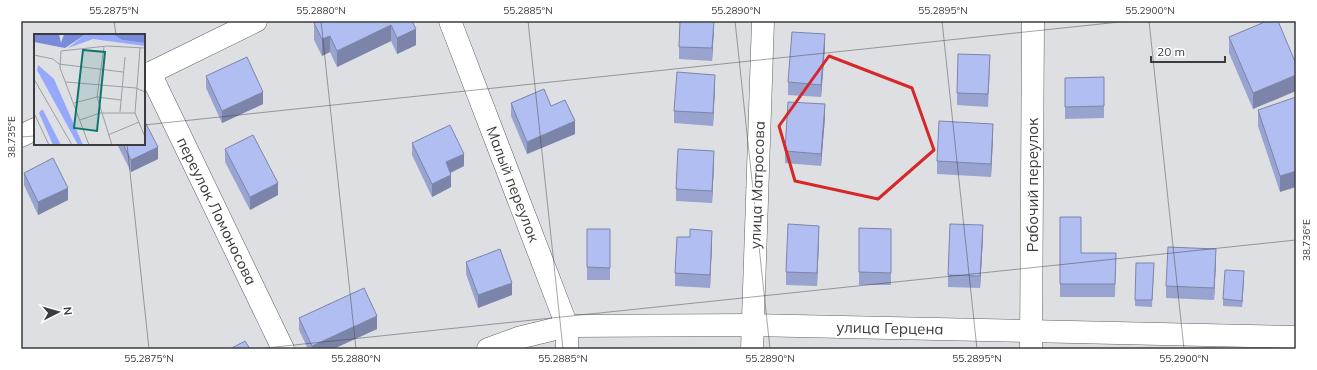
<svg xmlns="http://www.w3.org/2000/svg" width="1317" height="370" font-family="Mulish,sans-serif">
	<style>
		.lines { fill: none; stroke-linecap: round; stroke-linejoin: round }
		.minor-casing { stroke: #606164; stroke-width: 23 }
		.minor { stroke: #fff; stroke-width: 22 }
		.wall { fill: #98a3cf }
		.shaded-wall { fill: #7c85a9 }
		.building { fill: #b1bef1; stroke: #7c85a9 }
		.marked { fill: none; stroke: #d62828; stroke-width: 3; stroke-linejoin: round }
		.ticks { fill: none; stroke: #3b3c3d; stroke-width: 1; stroke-opacity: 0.45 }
		.labels { text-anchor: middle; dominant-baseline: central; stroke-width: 4; stroke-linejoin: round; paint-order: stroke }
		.street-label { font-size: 15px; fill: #3b3c3d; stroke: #fff }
		.inset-road { fill: none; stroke: #9d9ea1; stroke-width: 1 }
		.view { fill: #0f766e; fill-opacity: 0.15; stroke: #0f766e; stroke-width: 2 }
		.inset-edge { fill: none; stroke: #3b3c3d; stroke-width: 2 }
		.neatline { fill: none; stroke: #3b3c3d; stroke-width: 1.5 }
		.ticks-label { font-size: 10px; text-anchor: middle; fill: #3b3c3d }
	</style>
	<rect width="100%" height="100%" fill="#dedfe3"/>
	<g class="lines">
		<g class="minor-casing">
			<g id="minor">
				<path d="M450,21L567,326V349"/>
				<path d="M150,73L283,349"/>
				<path d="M144,76L256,21"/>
				<path d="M21,136L35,129"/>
				<path d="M488,349L518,338L567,326L752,325L1296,337"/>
				<path d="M752,349L763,21"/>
				<path d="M1031,349L1033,21"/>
			</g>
		</g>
		<use href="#minor" class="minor"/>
	</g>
	<g class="wall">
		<path d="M412,21L416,45L397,54L391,41L337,67L330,52L322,56L314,40V23Z"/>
		<path d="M714,28L712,61L679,59V47Z"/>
		<path d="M1229,37L1296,64L1253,109L1229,53Z"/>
		<path d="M825,47L821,97L788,95V82Z"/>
		<path d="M990,67L988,107L957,105V93Z"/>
		<path d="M206,76L263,104L222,123L206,88Z"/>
		<path d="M1104,77V118L1065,119V78Z"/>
		<path d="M715,87L713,126L674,123V111Z"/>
		<path d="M1296,97L1280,192L1258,126V110Z"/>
		<path d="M511,103L551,106L575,134L527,154L511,116Z"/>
		<path d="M825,117L821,166L785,163V151Z"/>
		<path d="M993,137L991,177L937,174V161Z"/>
		<path d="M412,143L464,166L450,173L451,187L432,197L412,155Z"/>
		<path d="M117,144H144L158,159L131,172Z"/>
		<path d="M225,149L278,195L250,210L225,162Z"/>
		<path d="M714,164L712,203L676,201V189Z"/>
		<path d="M24,173L68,200L38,215L24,185Z"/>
		<path d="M1060,217L1081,253H1116L1115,297H1060Z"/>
		<path d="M859,228L891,229V285H859Z"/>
		<rect x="587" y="229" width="23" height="51"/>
		<path d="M983,237L980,288L948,287V275Z"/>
		<path d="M819,238L817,286L786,285V272Z"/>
		<path d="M712,243L710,288L675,286V273Z"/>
		<path d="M1216,261L1214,300L1166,298V286Z"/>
		<path d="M466,262L512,295L478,308L466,274Z"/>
		<path d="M1154,270L1152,307L1135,306V300Z"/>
		<path d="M1244,278L1242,307L1223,306V299Z"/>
		<path d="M299,318L377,329L333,349H308L299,330Z"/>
	</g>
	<g class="shaded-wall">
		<path d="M714,21V28L712,61V48Z"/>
		<path d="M391,25V41L337,67V51Z"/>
		<path d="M416,29V45L397,54V38Z"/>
		<path d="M825,34V47L821,97V85Z"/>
		<path d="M330,36V52L322,56V39Z"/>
		<path d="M715,75V87L713,126V113Z"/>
		<path d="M1296,75V91L1253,109V93Z"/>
		<path d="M263,92V104L222,123V111Z"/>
		<path d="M825,104V117L821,166V154Z"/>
		<path d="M575,121V134L527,154V142Z"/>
		<path d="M993,124V137L991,177V164Z"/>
		<path d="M158,147V159L131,172V160Z"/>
		<path d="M714,151V164L712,203V191Z"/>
		<path d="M464,154V166L446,175V162Z"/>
		<path d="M1296,171V187L1280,192V176Z"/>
		<path d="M451,175V187L432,197V184Z"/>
		<path d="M278,183V195L250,210V197Z"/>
		<path d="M68,188V200L38,215V202Z"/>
		<path d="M983,225V237L980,288V276Z"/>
		<path d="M819,226V238L817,286V273Z"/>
		<path d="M712,231V243L710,288V275Z"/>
		<path d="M1216,249V261L1214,300V288Z"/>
		<path d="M1244,271V278L1242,307V301Z"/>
		<path d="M512,283V295L478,308V295Z"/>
		<path d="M377,316V329L333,349H312V346Z"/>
	</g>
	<g class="building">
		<path d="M319,21H412L416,29L397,38L391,25L337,51L330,36L322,39L314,23Z"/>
		<path d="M680,21H714L712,48L679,47Z"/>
		<path d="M1267,21H1278L1296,64V75L1253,93L1229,37Z"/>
		<path d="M792,32L825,34L821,85L788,82Z"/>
		<path d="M958,54L990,55L988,94L957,93Z"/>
		<path d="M247,57L263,92L222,111L206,76Z"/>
		<path d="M677,72L715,75L713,113L674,111Z"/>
		<path d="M1104,77V106L1065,107V78Z"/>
		<path d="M544,89L551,106L565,100L575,121L527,142L511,103Z"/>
		<path d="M1296,97V171L1280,176L1258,110Z"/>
		<path d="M788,102L825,104L821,154L785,151Z"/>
		<path d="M144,120L158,147L131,160L123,144H144Z"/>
		<path d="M939,121L993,124L991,164L937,161Z"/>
		<path d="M450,125L464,154L446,162L451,175L432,184L412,143Z"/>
		<path d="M253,135L278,183L250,197L225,149Z"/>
		<path d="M678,149L714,151L712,191L676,189Z"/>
		<path d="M53,158L68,188L38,202L24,173Z"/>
		<path d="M1060,217H1081V253H1116L1115,284H1060Z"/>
		<path d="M788,224L819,226L817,273L786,272Z"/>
		<path d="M950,224L983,225L980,276L948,275Z"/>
		<path d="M859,228L891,229V273L859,272Z"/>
		<path d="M587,229H610V268L587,267Z"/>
		<path d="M690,229L712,231L710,275L675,273L677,237H690Z"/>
		<path d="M1168,247L1216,249L1214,288L1166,286Z"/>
		<path d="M500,249L512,283L478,295L466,262Z"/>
		<path d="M1136,263H1154L1152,300H1135Z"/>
		<path d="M1225,270L1244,271L1242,301L1223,299Z"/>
		<path d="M364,288L377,316L312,346L299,318Z"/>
		<path d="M245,341L250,349H230Z"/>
	</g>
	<path class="marked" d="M829,56L912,88L934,150L878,199L795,181L779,126Z"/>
	<path class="ticks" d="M114,21L116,35M321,21L356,349M528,21L563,349M735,21L770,349M942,21L977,349M1149,21L1184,349M144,125L1129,21M21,137L35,136M127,144L149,349M256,349L1296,240"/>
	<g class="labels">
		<g class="street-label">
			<text transform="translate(513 184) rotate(69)">Малый переулок</text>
			<text transform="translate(757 185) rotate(-88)">улица Матросова</text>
			<text transform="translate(1032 185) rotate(-90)">Рабочий переулок</text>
			<text transform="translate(217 211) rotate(64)">переулок Ломоносова</text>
			<text transform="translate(890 328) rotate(1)">улица Герцена</text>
		</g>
	</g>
	<g transform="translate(34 34)">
		<rect width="111" height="111" fill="#dedfe3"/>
		<path d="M52,0H78L88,6L111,9V12L59,5L34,14ZM4,31L20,45L49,111H44L38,100L3,36ZM7,76H9L27,111H19L5,79Z" fill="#96a8fc"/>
		<path d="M0,0H25L27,9L30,0H52L31,14L0,8ZM78,0H111V9L88,6Z" fill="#798adb"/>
		<path class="inset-road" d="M70,13L63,63L78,111M106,14L101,79L111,103M0,21L19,25L25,30M25,30L89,38M0,45L38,111M32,48L102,54L111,58M40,69L63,63L87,66M86,78L91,23M0,79L15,111M46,86L66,79H101M74,101L105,88M55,111L26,34L27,17L73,12L111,14"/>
		<path class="view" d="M49,16L71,18L63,97L40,94Z"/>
		<rect width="111" height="111" class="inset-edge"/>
	</g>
	<rect width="1317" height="370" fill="none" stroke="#ffffff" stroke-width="44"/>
	<g transform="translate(58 312) rotate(84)" stroke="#ffffff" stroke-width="3" paint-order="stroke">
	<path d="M0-3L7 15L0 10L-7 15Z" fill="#3b3c3d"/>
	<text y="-6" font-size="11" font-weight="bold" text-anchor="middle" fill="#3b3c3d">N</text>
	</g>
	<path d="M1151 56v6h74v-6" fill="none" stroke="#3b3c3d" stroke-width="2"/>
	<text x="1157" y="56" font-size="12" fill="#3b3c3d" stroke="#ffffff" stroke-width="3" paint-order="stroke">20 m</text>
	<rect x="22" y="22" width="1273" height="326" class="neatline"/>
	<g class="ticks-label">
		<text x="114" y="14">55.2875°N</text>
		<text x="321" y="14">55.2880°N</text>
		<text x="528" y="14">55.2885°N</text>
		<text x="736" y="14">55.2890°N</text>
		<text x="943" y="14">55.2895°N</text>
		<text x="1150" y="14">55.2900°N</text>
		<text transform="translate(11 137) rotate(-90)" y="4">38.735°E</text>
		<text transform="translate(1306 240) rotate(-90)" y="4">38.736°E</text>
		<text x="149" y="362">55.2875°N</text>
		<text x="356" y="362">55.2880°N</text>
		<text x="563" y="362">55.2885°N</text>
		<text x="770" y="362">55.2890°N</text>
		<text x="977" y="362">55.2895°N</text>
		<text x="1184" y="362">55.2900°N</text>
	</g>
</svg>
